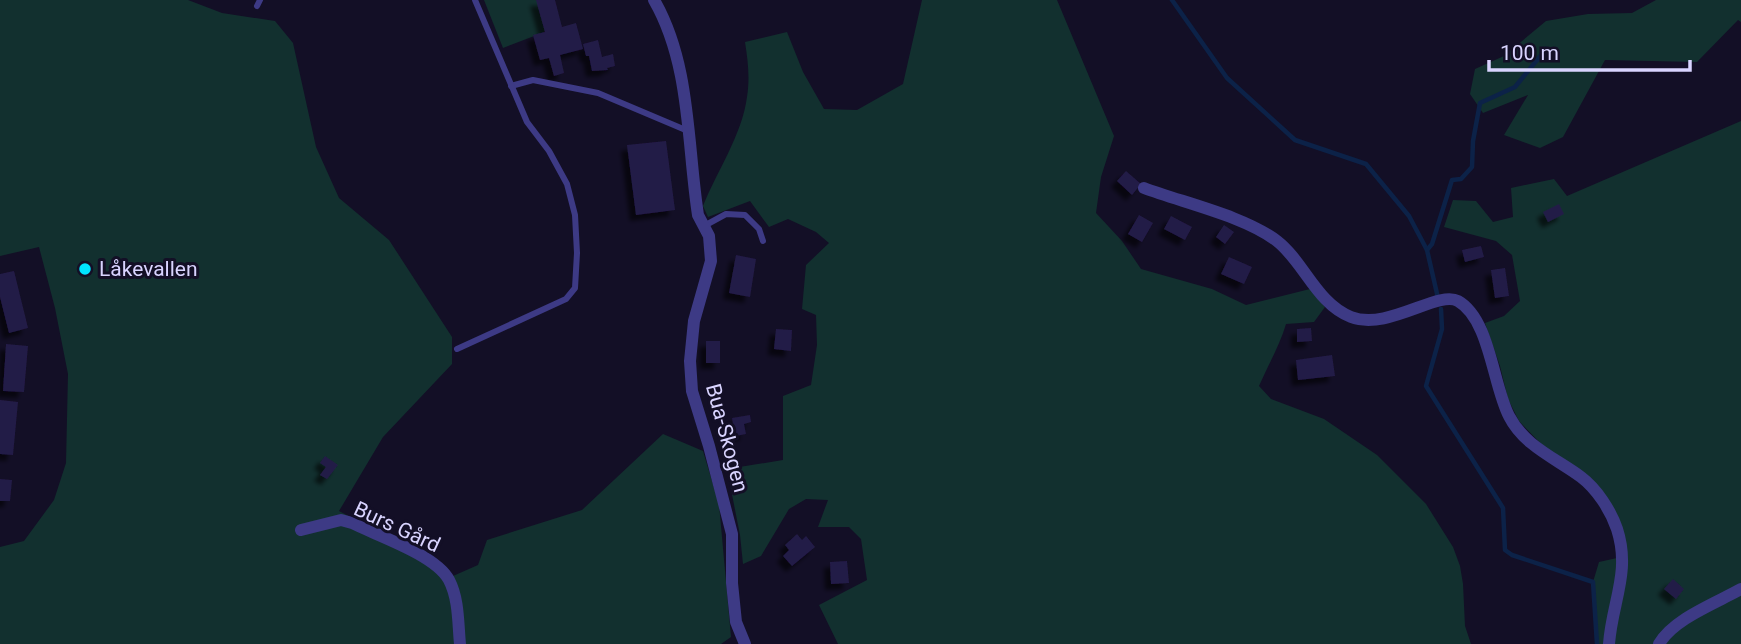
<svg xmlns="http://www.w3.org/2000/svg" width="1741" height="644" font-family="Roboto,sans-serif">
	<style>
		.green { fill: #12302f }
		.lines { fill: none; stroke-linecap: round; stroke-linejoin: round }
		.stream { stroke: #0c2248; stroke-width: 4.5 }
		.building { fill: #241b47; filter: url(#shadow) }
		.lane { stroke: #3d3a85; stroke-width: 6 }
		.street { stroke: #3d3a85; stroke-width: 12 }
		.poi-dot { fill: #00e5ff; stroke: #130f26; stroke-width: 2.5 }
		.labels { text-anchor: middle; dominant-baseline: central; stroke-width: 6; stroke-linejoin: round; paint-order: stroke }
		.poi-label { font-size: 21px; fill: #d9d4ff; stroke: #130f26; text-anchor: start }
		.street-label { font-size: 21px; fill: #d9d4ff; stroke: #130f26 }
	</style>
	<defs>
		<filter id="shadow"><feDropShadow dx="-6" dy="6" stdDeviation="2" flood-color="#0009"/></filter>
	</defs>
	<rect width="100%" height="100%" fill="#130f26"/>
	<g class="green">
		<path d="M0,0H188L222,13L275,21L293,43L316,147L339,198L389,240L452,337V364L383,437L339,511L442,565L453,576L478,565L487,540L582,510L663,434L703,451L719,504L731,637L721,644H0V547L24,541L54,500L66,463L68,374L55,308L39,247L0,256Z"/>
		<path d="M484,0H543L550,30L503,48Z"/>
		<path d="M922,0H1057L1114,136L1101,177L1096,213L1122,241L1141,269L1212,289L1246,305L1310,289L1325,307L1314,322L1286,324C1280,345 1268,365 1259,386L1271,399L1324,419L1377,455L1426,504L1453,547L1460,566L1463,584L1465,626L1471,644H838L819,605L867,580L861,539L849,527H818L828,500L806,499L789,509L761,556L743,564L740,535L727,469L783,460V396L811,385L817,345L816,315L802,309L806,265L829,243L816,232L788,219L769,227L750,201L708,217L703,206C717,171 742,135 747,97C750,78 748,61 745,42L787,32L803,72L824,109L857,110L903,84Z"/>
		<path d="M1656,0H1741V22L1738,20L1697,62L1605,60L1563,137L1540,148L1504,135L1528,95L1483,113L1470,94L1475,69L1504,56L1546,21L1588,14L1632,13Z"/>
		<path d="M1741,121V644H1595L1593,582L1599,562L1617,558L1613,507L1546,449L1519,421L1508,399L1500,366L1485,323L1504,316L1520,301L1512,255L1496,241L1444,227L1453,200L1476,201L1493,222L1513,217L1511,188L1554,179L1567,196Z"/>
	</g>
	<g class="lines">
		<g class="stream">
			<path d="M1172,0L1227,78L1295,140L1366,164L1409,216L1427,250"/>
			<path d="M1438,298L1427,250L1432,244L1452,180L1461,179L1472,167L1473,141L1480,103L1515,87L1546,49"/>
			<path d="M1441,309L1442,329L1426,386L1503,508L1505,550L1512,555L1593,582L1597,644"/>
		</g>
	</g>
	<g class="building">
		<path d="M536,0H555L562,27L576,23L583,49L560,55L564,73L554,76L549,58L540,60L533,35L545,32Z"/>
		<path d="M598,40L602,57L613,54L615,66L607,68L608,70L592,71L589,56H586L583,44Z"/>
		<path d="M666,141L675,210L636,215L627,145Z"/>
		<path d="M1126,171L1141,184L1132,195L1117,181Z"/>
		<path d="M1559,204L1564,214L1548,222L1543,212Z"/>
		<path d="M1139,215L1153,223L1142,242L1128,234Z"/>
		<path d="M1171,216L1192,227L1185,240L1164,229Z"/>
		<path d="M1224,225L1234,232L1225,244L1216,237Z"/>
		<path d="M1481,246L1484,257L1465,262L1462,250Z"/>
		<path d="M736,255L756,259L750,297L729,293Z"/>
		<path d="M1229,257L1252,267L1244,284L1221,274Z"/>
		<path d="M1505,268L1509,296L1495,298L1491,270Z"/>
		<path d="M14,271L28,328L9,333L0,297V274Z"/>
		<path d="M1311,328L1312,341L1297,342V329Z"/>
		<path d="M776,329L792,330L791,351L774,349Z"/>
		<rect x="706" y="341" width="14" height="22"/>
		<path d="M6,344L28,346L24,392L3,391Z"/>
		<path d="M1332,355L1335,376L1298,380L1296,360Z"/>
		<path d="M0,400L18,402L13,455L0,454Z"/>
		<path d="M750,415L751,422L744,424L746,434L730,437L728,431L734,430L732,418Z"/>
		<path d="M325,456L338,465L327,479L320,475L326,467L320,463Z"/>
		<path d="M0,479L12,480L10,501H0Z"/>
		<path d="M797,534L802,540L806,536L815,547L792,566L783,556L789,550L785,545Z"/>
		<path d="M847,561L849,583L831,584L830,562Z"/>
		<path d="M1673,579L1684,589L1676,599L1664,589Z"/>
	</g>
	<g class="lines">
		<g class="lane">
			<path d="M257,6L260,0"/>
			<path d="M511,86L533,80L598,93L688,131"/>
			<path d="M704,226L726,214L745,215L759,229L763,241"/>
			<path d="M457,349L566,299L575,288L577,253L575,215L567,184L549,151L527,122L475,0"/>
		</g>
		<g class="street">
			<path d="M654,0C691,64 687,144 698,215L709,236L711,261L694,321L690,361L692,391L709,446L732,534V583L736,622L745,644"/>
			<path d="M1144,188C1184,203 1244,216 1277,241C1304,262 1317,304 1351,317C1388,331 1438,290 1458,301C1490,319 1493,386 1509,416C1524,446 1557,459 1581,477C1597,489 1611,511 1617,529C1631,572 1612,602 1609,644"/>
			<path d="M301,530L341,520L352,523C378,536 436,555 449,580C459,599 458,624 460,644"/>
			<path d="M1659,644C1673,619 1716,603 1741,589"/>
		</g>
	</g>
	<circle class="poi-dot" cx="85" cy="269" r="7"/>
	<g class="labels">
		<g class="poi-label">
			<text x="99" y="269">Låkevallen</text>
		</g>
		<g class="street-label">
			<text transform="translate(727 438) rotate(75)">Bua-Skogen</text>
			<text transform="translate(397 527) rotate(25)">Burs Gård</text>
		</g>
	</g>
	<path d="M1489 60v10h201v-10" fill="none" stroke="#d9d4ff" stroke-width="3.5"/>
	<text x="1500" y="60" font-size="21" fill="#d9d4ff" stroke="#130f26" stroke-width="5" paint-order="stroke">100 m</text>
</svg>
